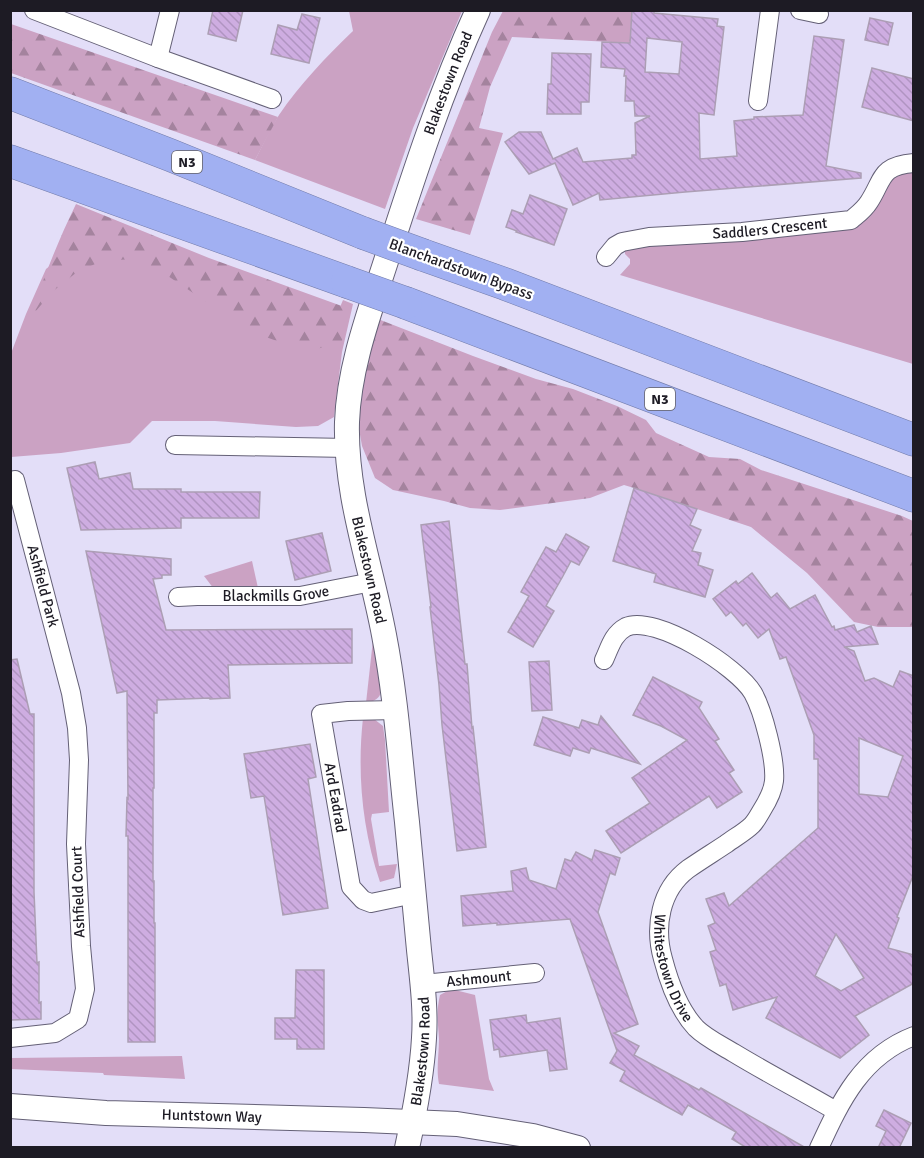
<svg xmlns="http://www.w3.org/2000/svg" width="924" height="1158" font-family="Signika,sans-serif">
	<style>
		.green { fill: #cba2c3 }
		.forest { fill: url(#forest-firs) }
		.building { fill: url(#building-back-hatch); stroke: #ac9eb4; stroke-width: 1.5; fill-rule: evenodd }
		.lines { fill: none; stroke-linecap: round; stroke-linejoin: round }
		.street-casing { stroke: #646076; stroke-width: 20 }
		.secondary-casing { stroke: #646076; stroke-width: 26 }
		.highway-casing { stroke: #737caa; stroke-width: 33 }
		.street { stroke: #fff; stroke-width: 18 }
		.secondary { stroke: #fff; stroke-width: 24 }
		.highway { stroke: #a1b0f2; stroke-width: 32 }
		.highway-bridge-casing { stroke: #737caa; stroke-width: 33; stroke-linecap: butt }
		.highway-bridge { stroke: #a1b0f2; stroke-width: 32 }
		.labels { text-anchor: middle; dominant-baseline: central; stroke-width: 4.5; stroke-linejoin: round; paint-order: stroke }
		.shield { fill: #fff; stroke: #615f66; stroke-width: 1.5 }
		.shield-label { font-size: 14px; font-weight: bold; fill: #1d1b24 }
		.street-label { font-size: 15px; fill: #1d1b24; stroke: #fff }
	</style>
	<defs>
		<pattern id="forest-firs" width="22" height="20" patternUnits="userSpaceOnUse" patternTransform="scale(1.5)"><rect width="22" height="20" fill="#cba2c3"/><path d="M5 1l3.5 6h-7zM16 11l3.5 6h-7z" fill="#a4839e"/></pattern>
		<pattern id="building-back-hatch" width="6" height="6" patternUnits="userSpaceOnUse" patternTransform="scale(1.5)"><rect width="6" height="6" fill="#ceade1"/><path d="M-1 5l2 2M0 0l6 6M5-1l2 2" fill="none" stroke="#b094c1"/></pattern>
	</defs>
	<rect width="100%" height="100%" fill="#e3def8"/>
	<g class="green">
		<path d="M349,11H462L413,128L385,209L255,160C263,145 270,129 279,115C300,84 326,57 353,31Z"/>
		<path d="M913,172V364L620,275L630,264V259L625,254V250L629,248L853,228L892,178L901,173Z"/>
		<path d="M98,245L335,319L343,300L353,304L342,352L334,417L318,426L296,427L215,421H152L130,443L61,453L11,457L10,356L26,314L46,269L70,250Z"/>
		<path d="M252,561L258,588L214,589L204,576Z"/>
		<path d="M373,640L375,649L381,691C380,699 374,701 366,703Z"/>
		<path d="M363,718L374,719L383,726L385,740L389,812L372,814L371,819L379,866L397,864L394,878L380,882C362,829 357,773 363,718Z"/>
		<path d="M451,989L475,995L489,1079L494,1091L439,1084C436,1069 439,1054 439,1039C438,1022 436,1012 440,995Z"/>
		<path d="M182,1056L185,1079L104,1075L103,1073L11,1069V1058Z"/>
	</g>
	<g class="forest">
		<path d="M503,11H632L631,43L512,37L490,87L479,128L503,133L470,235L416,219L492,32Z"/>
		<path d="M11,24L278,117L255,160L11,73Z"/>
		<path d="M76,204L209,258L350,309L342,341L308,352L263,336L211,305L162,272L133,259L102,261L77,272L52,292L30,318C43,279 58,241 76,204Z"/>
		<path d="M378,319L473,356L536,379L573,389L617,406L646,420L656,433L709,457L740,459L761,470L902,516L913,521V627H878L854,622L807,573L751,527L634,488L624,485L590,498L500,510L470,508L444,501L393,490L375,478L362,446L358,423L368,352Z"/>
	</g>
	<g class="building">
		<path d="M213,10H243L236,41L208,34Z"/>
		<path d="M632,10H654V13L718,19L717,26L724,27L714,115L699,113L700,159L737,156L734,121L754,119V117L803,115L814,36L844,40L826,166L861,173V178L685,192L600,200L599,193L573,205L555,163L529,174L505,142L519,132H541L553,159L577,148L583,162L632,158V155H636L635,123L650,116H635L634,101H625L626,76H624L625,69L601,67L602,42L630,43ZM647,38L682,42L679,74L645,72Z"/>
		<path d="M302,14L320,18L309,63L271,54L278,25L297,30Z"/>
		<path d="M870,18L893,23L888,45L865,40Z"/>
		<path d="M552,53L591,54L589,102H581V114H547L548,84H551Z"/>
		<path d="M872,68L914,79V121L862,107Z"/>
		<path d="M530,195L567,209L554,245L516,232L517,231L506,227L512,210L523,214Z"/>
		<path d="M95,462L99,479L130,473L133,489H181V492H260L259,518H181V528L81,530L67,468Z"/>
		<path d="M634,488L697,509L690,525L701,530L692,551L701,553L698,565L713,570L705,597L654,582L656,574L613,561Z"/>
		<path d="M449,521L465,664H467L472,728L473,727L486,847L457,851L442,725L439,685L430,607H431L421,525Z"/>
		<path d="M322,533L331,571L295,580L286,541Z"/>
		<path d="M566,534L589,547L579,565L571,561L563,576L546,606L554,611L533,647L508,632L529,596L521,592L546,547L556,552Z"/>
		<path d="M86,551L171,559V575H162V578L153,579L166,630L352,629V663L228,665L230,698L210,699V698L157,700V713H154V788H153V881H154V923H155V1042H128V836H126L127,798L128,799L127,691L117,693Z"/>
		<path d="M752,573L771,598L777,593L790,609L815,595L832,627L834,626L835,630L854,625L857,632L871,626L878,644L844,647L854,651L865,681L874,678L893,687L900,671L914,676V873L897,917L899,918L888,948L914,955V983L855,1016L869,1035L840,1058L766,1018L777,997L733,1010L726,984L720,986L710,952L716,950L708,926L715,923L706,899L724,893L729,906L818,828V759H814V735L786,657L780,659L769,629L758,638L746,623L743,626L731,612L726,616L713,599L736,581L738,584ZM859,738L903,756L888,797L859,794ZM836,934L864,978L841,991L815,976Z"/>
		<path d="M17,659L30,714H34V892L37,963L39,962V1003L41,1002V1019L11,1020L10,660Z"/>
		<path d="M549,661L552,710L532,711L529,662Z"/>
		<path d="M653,677L702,702L699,708L719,739L715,741L734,770L729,773L742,792L717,808L709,796L621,853L606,831L650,803L632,778L687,740L661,726L633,715Z"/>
		<path d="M601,716L640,764L591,748L589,753L573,748L570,756L534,745L543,717L579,728L582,720L598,725Z"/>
		<path d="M310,744L316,777L308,779L328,908L283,915L264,796L251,798L244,754Z"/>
		<path d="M595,850L620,858L615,875L610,873L598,912L638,1024L614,1033L639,1046L634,1055L699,1090L701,1088L806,1148H747L732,1139L736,1132L688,1105L682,1115L620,1081L625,1071L610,1063L617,1051L570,919L497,925V923L463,926L461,896L513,891L511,871L526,868L529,880L556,889L565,859L571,861L576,852L592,860Z"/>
		<path d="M296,970H324V1049H297V1039H275V1018H295Z"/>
		<path d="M526,1015L527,1023L560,1018L567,1069L550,1071L547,1050L500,1057L499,1049L494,1050L490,1020Z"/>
		<path d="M884,1110L911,1123L899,1148H878L886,1131L876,1126Z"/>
	</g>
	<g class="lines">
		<g class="street-casing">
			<g id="street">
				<path d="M34,10L158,58L272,99"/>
				<path d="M800,10L819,14"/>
				<path d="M158,58L170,10"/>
				<path d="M758,101L770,10"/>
				<path id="s1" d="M606,257L615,246L622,242L649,237L742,232L851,220C858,214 864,210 869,202C884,179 879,166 914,163"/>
				<path d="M175,445L348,448"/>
				<path id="s2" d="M178,597L197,596H300L372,582"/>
				<path id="s3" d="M604,660C610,647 613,634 626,627C655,614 738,667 753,693C763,711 776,760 774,781C773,790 767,802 762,810C759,815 756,821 752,825C745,832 734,838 726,844C714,852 701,860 688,869C660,890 654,927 663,959C669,982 679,1010 696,1028C706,1038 721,1045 734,1053C767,1073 802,1091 836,1111"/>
				<path id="s4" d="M396,710L348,711L321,714L351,887L363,900L371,903L414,894"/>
				<path id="s5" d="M423,984L535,973"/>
				<path d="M10,1038L55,1033L78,1019L85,989L81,946L76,844L79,760L77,728L71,693L15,480"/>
				<path d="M819,1148C841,1100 862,1056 914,1036"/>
			</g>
		</g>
		<g class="secondary-casing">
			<g id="secondary">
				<path id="s6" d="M10,1106L106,1113L364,1120L457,1124L533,1136L578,1148"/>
				<path id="s7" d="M407,1148C415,1111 422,1075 424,1038C426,1009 422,979 419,950C415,907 411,864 407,822C400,759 396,697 384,635C371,565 345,495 347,422C349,366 370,311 387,258C414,174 441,91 478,10"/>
			</g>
		</g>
		<g class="highway-casing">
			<g id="highway">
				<path d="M10,93L170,155L363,233"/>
				<path d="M10,161L347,282"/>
				<path d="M423,255L505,284L914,440"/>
				<path d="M406,303L914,496"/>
			</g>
		</g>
		<use href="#street" class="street"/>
		<use href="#secondary" class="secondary"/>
		<use href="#highway" class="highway"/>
		<g class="highway-bridge-casing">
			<g id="highway-bridge">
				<path d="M363,233L423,255"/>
				<path d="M347,282L406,303"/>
			</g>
		</g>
		<use href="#highway-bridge" class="highway-bridge"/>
	</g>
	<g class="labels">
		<g class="shield">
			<rect x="172" y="151" width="30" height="22" rx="4.5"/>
			<rect x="645" y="388" width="30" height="22" rx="4.5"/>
		</g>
		<g class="shield-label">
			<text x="187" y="162">N3</text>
			<text x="660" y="399">N3</text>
		</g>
		<g class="street-label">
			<text stroke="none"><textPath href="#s7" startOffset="1088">Blakestown Road</textPath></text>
			<text stroke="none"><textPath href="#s1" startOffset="171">Saddlers Crescent</textPath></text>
			<text transform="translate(461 269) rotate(20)">Blanchardstown Bypass</text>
			<text transform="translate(369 570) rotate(77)">Blakestown Road</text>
			<text transform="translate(43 586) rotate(75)">Ashfield Park</text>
			<text stroke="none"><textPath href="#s2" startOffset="98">Blackmills Grove</textPath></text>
			<text stroke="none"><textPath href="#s4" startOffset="160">Ard Eadrad</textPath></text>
			<text transform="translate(78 892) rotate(-92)">Ashfield Court</text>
			<text stroke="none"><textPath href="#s3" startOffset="518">Whitestown Drive</textPath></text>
			<text stroke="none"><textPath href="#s5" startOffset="56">Ashmount</textPath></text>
			<text stroke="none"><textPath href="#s7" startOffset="98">Blakestown Road</textPath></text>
			<text stroke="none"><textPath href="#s6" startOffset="202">Huntstown Way</textPath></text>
		</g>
	</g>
	<rect width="924" height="1158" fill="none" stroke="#1d1b24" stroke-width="24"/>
</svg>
